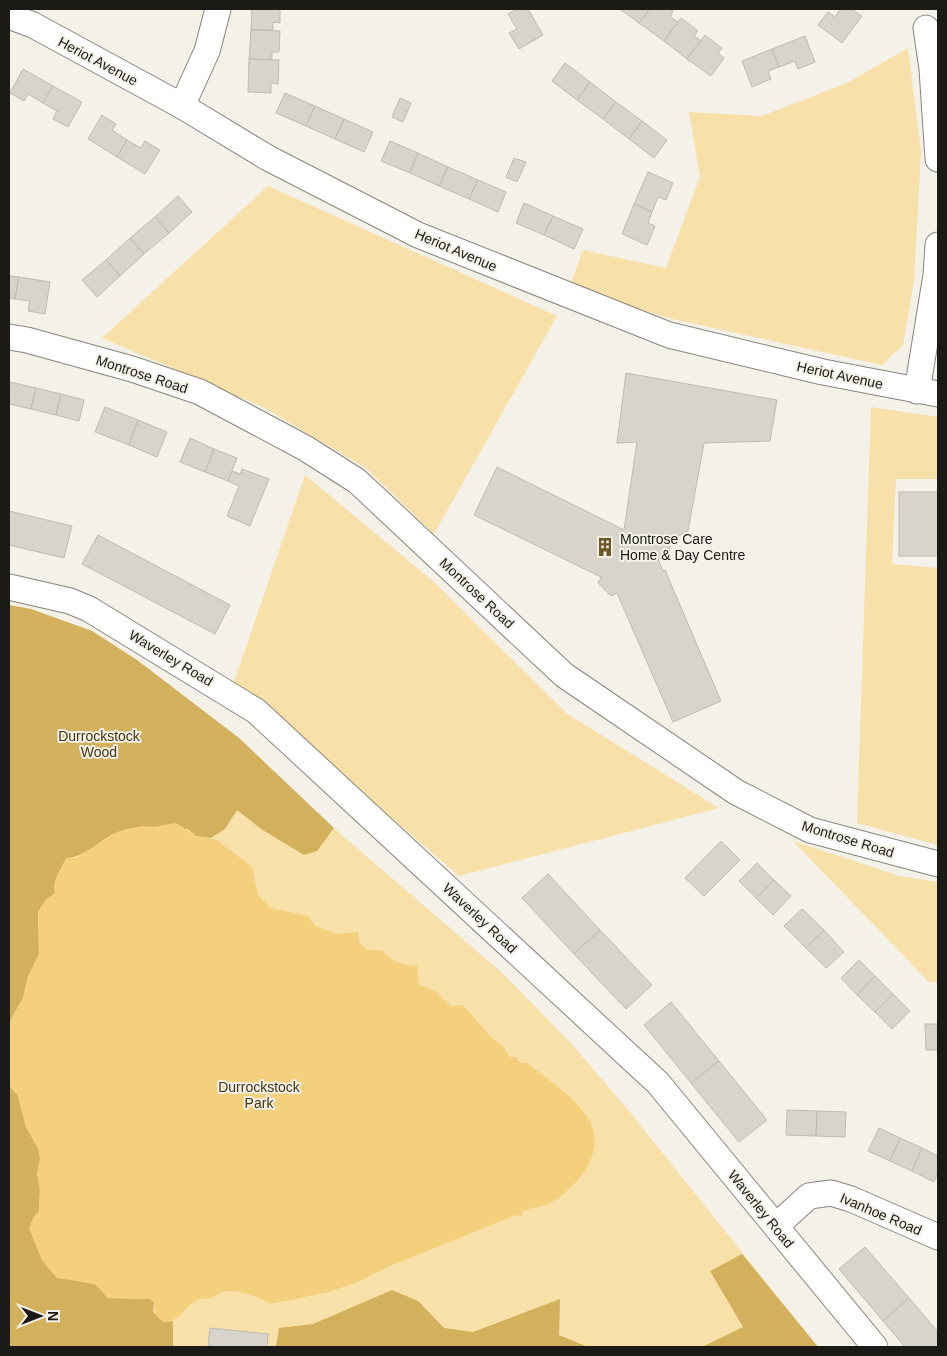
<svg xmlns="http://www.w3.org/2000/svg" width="947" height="1356" font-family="Helvetica,sans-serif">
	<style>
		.green { fill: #f8e0a9 }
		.forest { fill: #d3b05b }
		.water { fill: #f4d07c }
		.building { fill: #d8d4cc; stroke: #bfbbb3 }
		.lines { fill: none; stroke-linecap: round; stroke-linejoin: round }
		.street-casing { stroke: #89857e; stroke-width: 27 }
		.street { stroke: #fff; stroke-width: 25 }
		.labels { text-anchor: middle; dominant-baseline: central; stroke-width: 4; stroke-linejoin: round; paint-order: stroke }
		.street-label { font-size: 14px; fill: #1b1a17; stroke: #f4f1e8 }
		.poi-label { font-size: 14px; fill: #1b1a17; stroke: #f4f1e8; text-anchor: start }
		.park-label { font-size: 14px; fill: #443510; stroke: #f4f1e8 }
	</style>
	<rect width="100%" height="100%" fill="#f4f1e8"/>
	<g class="green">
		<path d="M908,48L921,152L914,281L903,345L882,365L668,318L570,286L583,250L666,268L700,177L689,112L762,116L847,83Z"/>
		<path d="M268,186L557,316L434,534L366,468L263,407L102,338Z"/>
		<path d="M871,407L938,417V479H896L892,564L938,568V845L857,823Z"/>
		<path d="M305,475L433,581L566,713L719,808L459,876L234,682Z"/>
		<path d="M9,605L31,609L92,631L137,660L239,738L315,812L500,971L570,1042L629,1111L818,1347H9Z"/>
		<path d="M793,841L899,876L938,882V982H929Z"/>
	</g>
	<g class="forest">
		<path d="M9,605L31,609L92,631L137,660L239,738L334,828L317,851L304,855L261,829L237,810L225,829L211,838L196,836L188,829C165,828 140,823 118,832C100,839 87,857 66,858C61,871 52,879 55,893L45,901L38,912L39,954L28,977L23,998L9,1023Z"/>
		<path d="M9,1083L18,1096L26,1127L39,1150L40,1160L37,1173L40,1189L39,1211L33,1218L42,1260L51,1271L57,1277L95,1284L108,1298L150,1299L154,1302L153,1312L164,1322L173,1321V1347H9Z"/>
		<path d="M742,1254L818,1347H702L743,1327L710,1271Z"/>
		<path d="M392,1290L418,1301L444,1328L473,1332L560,1299L559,1335L588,1347H276L279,1328L313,1324Z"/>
	</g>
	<path class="water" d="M176,823L196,836L217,840L252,867L258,895L271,908L308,916L315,926L336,934L358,932L360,943L367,950H382C392,962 402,966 417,965L419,985L435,991L451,1006L463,1005L490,1036L504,1047L510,1057H516L521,1063H527C547,1079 573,1095 587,1117C609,1149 580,1184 552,1202C543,1206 532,1208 522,1211V1216L516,1215L491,1225L390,1266L358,1282L329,1292L270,1304C258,1296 237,1288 222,1292C219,1293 216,1296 212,1298C207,1299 201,1298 197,1300C188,1304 182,1316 173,1320C160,1327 153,1313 154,1302L150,1299L108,1298L95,1284L57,1278L42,1260L29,1229L33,1218L39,1211L40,1189L37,1173L40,1160L39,1150L26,1127L18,1096L10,1087L9,1023L23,998L28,977L39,954L38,912L45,901L55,893C53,879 61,871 66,858H75L118,832L142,826L149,828Z"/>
	<g class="building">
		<path d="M252,9H280V23L273,22V30H251Z"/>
		<path d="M518,9H528L543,35L519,49L509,33L517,29L508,14Z"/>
		<path d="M620,9H650L639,23Z"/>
		<path d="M650,9H670L673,11L670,17L678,22L664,41L639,23Z"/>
		<path d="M840,9H851L862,16L842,43L818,25L828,12L835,17Z"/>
		<path d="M681,18L698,31L694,36L701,41L687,59L664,41Z"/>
		<path d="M251,30L280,31L279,52H272V60L249,59Z"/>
		<path d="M705,35L722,48L718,53L724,58L711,76L687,59Z"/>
		<path d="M805,36L815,62L798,69L795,61L779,67L772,49Z"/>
		<path d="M772,49L779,67L768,71L771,79L752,87L742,61Z"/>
		<path d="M249,59L279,60L278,84L271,83V93L248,92Z"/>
		<path d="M565,63L590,82L577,100L552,81Z"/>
		<path d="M23,69L53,86L43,103L28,94L24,101L10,93Z"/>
		<path d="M590,82L616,102L603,119L577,100Z"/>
		<path d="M53,86L82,102L68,127L53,119L57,111L43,103Z"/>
		<path d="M285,93L315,106L306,126L276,113Z"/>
		<path d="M400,98L411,103L403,122L392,117Z"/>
		<path d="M616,102L642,121L629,139L603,119Z"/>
		<path d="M315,106L344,119L335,139L306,126Z"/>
		<path d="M102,115L116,124L112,130L127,140L117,157L88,139Z"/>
		<path d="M344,119L373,132L364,152L335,139Z"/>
		<path d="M642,121L667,140L654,158L629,139Z"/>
		<path d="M127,140L141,148L145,141L160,150L145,174L117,157Z"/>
		<path d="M390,141L418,153L410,173L381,161Z"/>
		<path d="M418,153L448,167L439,186L410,173Z"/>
		<path d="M514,158L526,162L517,182L506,177Z"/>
		<path d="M448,167L478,180L469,199L439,186Z"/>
		<path d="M648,172L673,183L666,200L658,197L652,212L634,204Z"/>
		<path d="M478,180L506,192L498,212L469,199Z"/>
		<path d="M178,196L192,212L169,233L155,217Z"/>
		<path d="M524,203L553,216L544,235L516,223Z"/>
		<path d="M634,204L652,212L648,223L655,226L647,245L622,234Z"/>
		<path d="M553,216L583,229L574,249L544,235Z"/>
		<path d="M155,217L169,233L144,254L130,238Z"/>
		<path d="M130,238L144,254L120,276L106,260Z"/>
		<path d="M106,260L120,276L97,297L82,280Z"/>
		<path d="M9,276L19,277L15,299L9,298Z"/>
		<path d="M19,277L50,282L45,314L28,311L30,301L15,299Z"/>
		<path d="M626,373L777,400L770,441L704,443L688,531L671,540L669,553L658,559L663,571L665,570L721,701L673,722L617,593L611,596L598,583L601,577L474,515L497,467L624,530L637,442L617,443Z"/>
		<path d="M10,382L36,388L31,409L9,404Z"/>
		<path d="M36,388L61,394L56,415L31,409Z"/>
		<path d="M61,394L84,400L79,421L56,415Z"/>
		<path d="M105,407L138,420L129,445L95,432Z"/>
		<path d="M138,420L167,432L157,457L129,445Z"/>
		<path d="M190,438L214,449L205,472L180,462Z"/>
		<path d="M214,449L237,458L228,481L205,472Z"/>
		<path d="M242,469L269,479L250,526L227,516L239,486L228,481L232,471L240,474Z"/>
		<rect x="899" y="492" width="39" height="64"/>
		<path d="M9,511L72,526L64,558L9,545Z"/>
		<path d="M98,535L230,605L215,634L82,564Z"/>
		<path d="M721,841L740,860L704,896L685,878Z"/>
		<path d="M757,863L774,880L756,898L739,881Z"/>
		<path d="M548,874L600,930L574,954L522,898Z"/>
		<path d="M774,880L791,896L773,915L756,898Z"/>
		<path d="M802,909L824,930L806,948L784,926Z"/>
		<path d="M600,930L652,985L626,1009L574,954Z"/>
		<path d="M824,930L844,952L826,968L806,948Z"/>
		<path d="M859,960L875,976L857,995L841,978Z"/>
		<path d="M875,976L893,994L875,1012L857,995Z"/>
		<path d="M893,994L910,1011L892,1029L875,1012Z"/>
		<path d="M671,1002L719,1061L691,1083L644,1025Z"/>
		<path d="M925,1024H938V1050H926Z"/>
		<path d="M719,1061L767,1120L739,1142L691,1083Z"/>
		<path d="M787,1110L817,1111L816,1136L786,1135Z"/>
		<path d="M817,1111L846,1112L845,1137L816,1136Z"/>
		<path d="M879,1128L900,1138L890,1161L868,1151Z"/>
		<path d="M900,1138L922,1148L912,1171L890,1161Z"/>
		<path d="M922,1148L938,1156V1172L934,1182L912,1171Z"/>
		<path d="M865,1247L909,1298L883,1321L839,1269Z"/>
		<path d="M909,1298L938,1332V1347H905L883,1321Z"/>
		<path d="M210,1328L268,1334L267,1347H208Z"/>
	</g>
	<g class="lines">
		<g class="street-casing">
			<g id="street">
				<path d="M9,16L33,25L182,106L268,158L418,235L669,335L823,372L938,394"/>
				<path d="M926,28L932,69L938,159"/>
				<path d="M182,106L207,51L218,9"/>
				<path d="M9,337L27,340L132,369L200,392L305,448L357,481L564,675L736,792L810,830L938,864"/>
				<path d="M917,391L936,275L938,245"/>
				<path d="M9,587L70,601L89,609L256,711L658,1083L875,1347"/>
				<path d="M776,1226L809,1196L831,1193L851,1199L938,1237"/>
			</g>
		</g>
		<use href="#street" class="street"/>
	</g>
	<defs>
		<g id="building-bare" transform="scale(1.5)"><path d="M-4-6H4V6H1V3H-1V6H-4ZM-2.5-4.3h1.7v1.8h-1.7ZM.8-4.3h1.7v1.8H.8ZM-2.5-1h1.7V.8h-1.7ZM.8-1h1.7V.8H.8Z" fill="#6d5928" stroke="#f4f1e8" stroke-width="2.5" paint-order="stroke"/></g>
	</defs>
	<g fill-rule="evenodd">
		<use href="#building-bare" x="605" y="547"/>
	</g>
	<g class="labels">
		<g class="street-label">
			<text transform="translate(98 61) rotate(28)">Heriot Avenue</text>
			<text transform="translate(456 250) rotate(23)">Heriot Avenue</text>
			<text transform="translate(142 374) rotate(18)">Montrose Road</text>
			<text transform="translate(840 375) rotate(12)">Heriot Avenue</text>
			<text transform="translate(477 593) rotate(43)">Montrose Road</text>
			<text transform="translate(171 658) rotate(31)">Waverley Road</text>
			<text transform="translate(848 839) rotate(17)">Montrose Road</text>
			<text transform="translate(480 918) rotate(43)">Waverley Road</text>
			<text transform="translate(761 1209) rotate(51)">Waverley Road</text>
			<text transform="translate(881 1214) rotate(23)">Ivanhoe Road</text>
		</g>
		<g class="poi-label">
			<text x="620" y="539">Montrose Care<tspan x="620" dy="16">Home &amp; Day Centre</tspan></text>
		</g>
		<g class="park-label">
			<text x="99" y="736">Durrockstock<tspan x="99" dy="16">Wood</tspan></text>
			<text x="259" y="1087">Durrockstock<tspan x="259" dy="16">Park</tspan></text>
		</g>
	</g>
	<rect width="947" height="1356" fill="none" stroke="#1b1a17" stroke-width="20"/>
	<g transform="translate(40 1316) rotate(90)" stroke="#f4f1e8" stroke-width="4" paint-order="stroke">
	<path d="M0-4L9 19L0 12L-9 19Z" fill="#1b1a17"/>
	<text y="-8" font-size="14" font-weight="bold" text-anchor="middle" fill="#1b1a17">N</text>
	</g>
</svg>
